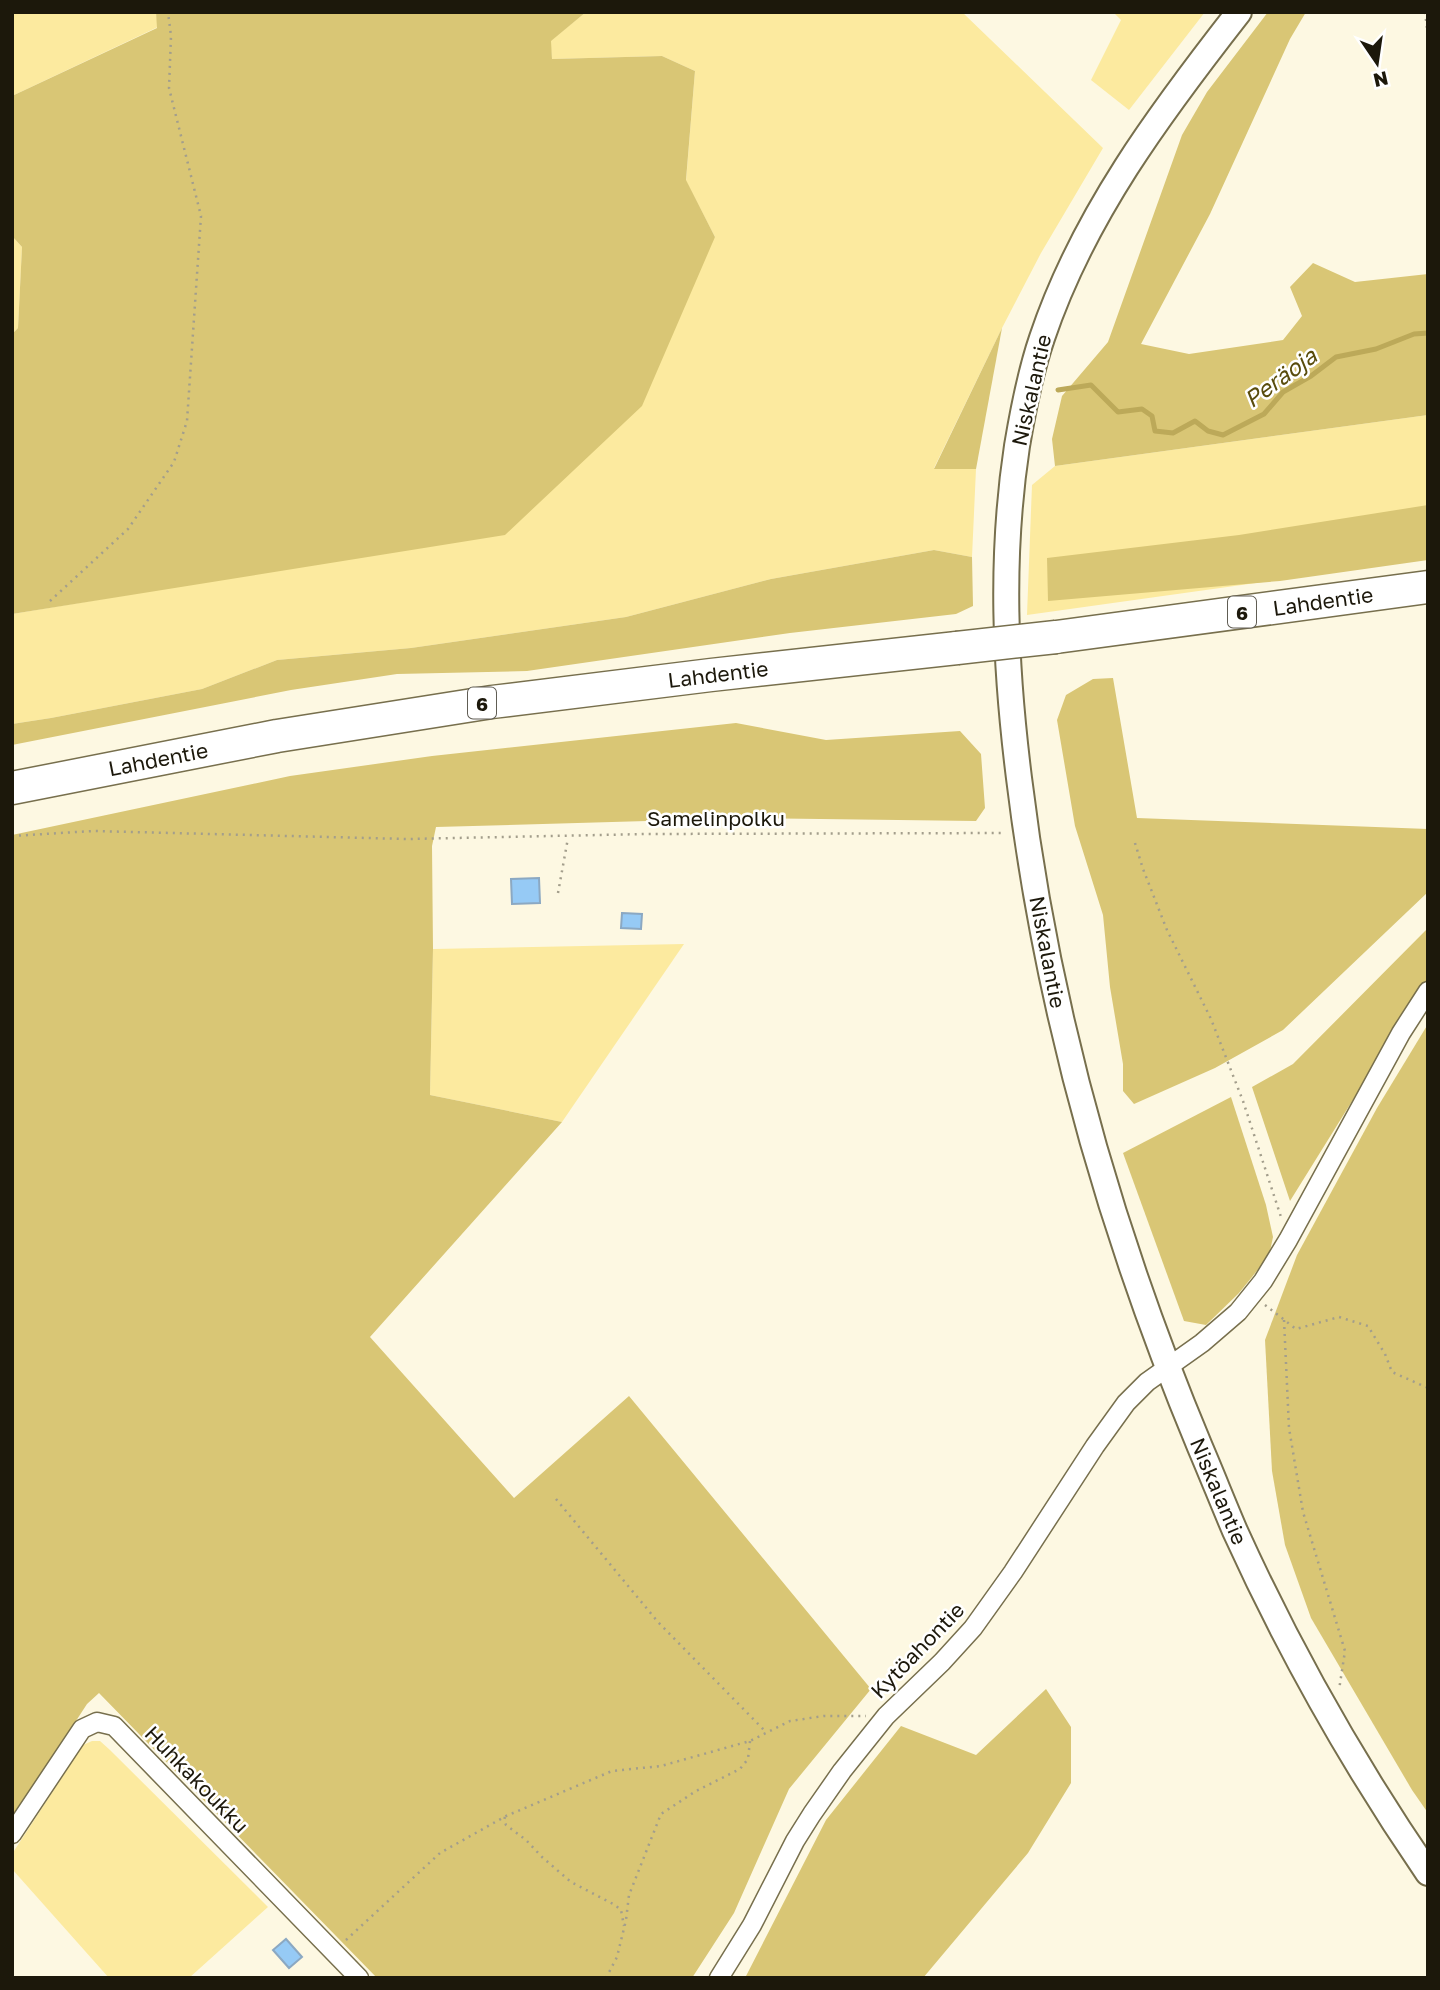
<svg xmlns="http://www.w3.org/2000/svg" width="1440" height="1990" font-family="'Golos Text',sans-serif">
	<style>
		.green { fill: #fcea9f }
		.forest { fill: #d9c675 }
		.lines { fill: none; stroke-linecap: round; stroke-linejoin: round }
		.stream { stroke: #bca959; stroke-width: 5 }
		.building { fill: #96caf5; stroke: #8ba8c2; stroke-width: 2 }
		.street-casing { stroke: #776f4d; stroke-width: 21 }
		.secondary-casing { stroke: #776f4d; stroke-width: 28 }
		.highway-casing { stroke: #776f4d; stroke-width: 35 }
		.path { stroke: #a39e8c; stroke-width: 2.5; stroke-dasharray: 2 5; stroke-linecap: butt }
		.street { stroke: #fff; stroke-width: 18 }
		.secondary { stroke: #fff; stroke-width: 24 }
		.highway { stroke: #fff; stroke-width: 32 }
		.highway-bridge-casing { stroke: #776f4d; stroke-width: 35; stroke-linecap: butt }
		.highway-bridge { stroke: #fff; stroke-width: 32 }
		.labels { text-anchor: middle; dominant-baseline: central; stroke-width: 5; stroke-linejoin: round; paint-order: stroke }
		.shield { fill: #fff; stroke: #605d54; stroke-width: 2 }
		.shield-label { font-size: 19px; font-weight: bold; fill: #1c180b }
		.street-label { font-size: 21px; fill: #1c180b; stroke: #fff }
		.water-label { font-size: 23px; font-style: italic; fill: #594c0c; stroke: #fff }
	</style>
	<rect width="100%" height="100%" fill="#fdf8e2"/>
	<g class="green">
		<path d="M12,12H156L158,27L12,96Z"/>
		<path d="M586,12H962L1103,148L1041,253L1002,328L934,468L976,469L972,557L934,550L771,579L626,617L411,648L277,660L202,689L51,718L12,724V614L283,569L715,237L686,181L695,71L662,56L552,59L550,41Z"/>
		<path d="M1113,12H1205L1129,110L1091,80L1121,20Z"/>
		<path d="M12,236L22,247L18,328L12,334Z"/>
		<path d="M1428,415V559L1027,615L1032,485L1055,466Z"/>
		<path d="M684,944L562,1122L430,1095L433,949Z"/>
		<path d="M92,1741H100L110,1750L268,1907L189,1978H109L12,1869V1854L83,1745Z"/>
	</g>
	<g class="forest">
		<path d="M156,12H586L551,41L552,59L662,56L695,71L686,180L715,237L642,406L505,535L12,614V334L18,328L22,247L12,236V96L157,28Z"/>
		<path d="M1268,12H1306L1290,39L1210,214L1141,344L1189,354L1283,340L1302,316L1290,287L1313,263L1355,282L1428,274V415L1055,466L1052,439L1062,396L1108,342L1182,135L1207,92Z"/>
		<path d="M1002,328L976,469H934Z"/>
		<path d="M1428,505V560L1280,581L1048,601L1047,558L1239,535Z"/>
		<path d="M934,550L972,557L973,606L956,614L790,633L527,671L397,674L291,690L12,745V724L51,718L202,689L277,660L411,648L626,617L771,579Z"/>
		<path d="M1113,678L1137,818L1428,829V892L1283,1030L1215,1068L1134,1104L1123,1091V1064L1110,987L1103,915L1075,826L1057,720L1066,695L1093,679Z"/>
		<path d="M736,723L826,740L960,731L981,754L985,808L976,821L751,818L436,827L432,846L433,949L430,1095L562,1122L370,1337L514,1498L629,1396L871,1689L789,1789L734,1913L692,1978H377L99,1693L87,1704L12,1819V835L290,776L432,756Z"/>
		<path d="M1428,928V979L1290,1201L1252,1087L1293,1064Z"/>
		<path d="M1428,1024V1813L1412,1790L1311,1618L1285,1545L1272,1471L1265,1340L1297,1255L1377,1108Z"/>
		<path d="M1231,1097L1266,1205L1273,1237L1269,1256L1239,1293L1206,1325L1184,1321L1123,1153Z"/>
		<path d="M1046,1689L1071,1727V1783L1028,1853L923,1978H745L826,1820L901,1726L976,1755Z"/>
	</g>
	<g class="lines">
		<path class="stream" d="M1058,390L1091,385L1118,412L1142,409L1152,416L1155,431L1173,433L1195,421L1208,431L1223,435L1264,414L1283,392L1311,376L1336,357L1376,349L1414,334L1428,333"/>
	</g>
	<g class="building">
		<path d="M539,878L540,903L512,904L511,879Z"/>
		<path d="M622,913L642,914L641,929L621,928Z"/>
		<path d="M286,1939L302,1957L289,1968L273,1950Z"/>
	</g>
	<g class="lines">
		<g class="street-casing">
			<g id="street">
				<path d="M12,1834L82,1729L97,1722L114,1726L359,1978"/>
				<path d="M719,1978L752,1925L795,1841L812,1814L842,1771L886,1716L942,1662L973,1628L1013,1572L1095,1446L1126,1403L1147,1382L1202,1343L1238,1312L1263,1281L1288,1240L1401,1033L1428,991"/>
			</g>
		</g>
		<g class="secondary-casing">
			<path id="secondary" d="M1239,12C1160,113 1083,216 1042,338C1030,373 1023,410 1017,446C1000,558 1005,666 1019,778C1047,1009 1110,1232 1200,1447C1212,1475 1223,1503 1235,1531C1289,1650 1354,1765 1428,1873"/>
		</g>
		<g class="highway-casing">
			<g id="highway">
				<path d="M1056,637L1428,587"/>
				<path d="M12,788L277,736L492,702L711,675L957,648"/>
			</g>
		</g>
		<g class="path">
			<path d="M1425,12L1428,36"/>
			<path d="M50,601L128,529L174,462L187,421L201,216L169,88L171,36L168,12"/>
			<path d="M12,836L93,831L407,839L647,834L1005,833"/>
			<path d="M1135,843L1143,869L1167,930L1211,1019L1243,1101L1281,1217"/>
			<path d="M558,893L568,838"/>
			<path d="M1265,1305L1296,1329L1339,1317L1368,1326L1385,1354L1392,1372L1428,1388"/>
			<path d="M1284,1320L1289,1428L1303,1512L1345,1651L1339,1690"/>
			<path d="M556,1499L658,1622L766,1732"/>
			<path d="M505,1817L504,1820L506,1825L526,1840L542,1857L571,1882L615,1905L621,1910L624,1926"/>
			<path d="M346,1940L440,1853L506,1816L612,1771L661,1766L750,1741L790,1721L824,1716H866"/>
			<path d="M606,1978L617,1957L626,1920L629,1895L661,1814L696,1791L740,1769L748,1759L750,1741"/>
		</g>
		<use href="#street" class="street"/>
		<use href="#secondary" class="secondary"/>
		<use href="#highway" class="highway"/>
		<g class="highway-bridge-casing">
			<path id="highway-bridge" d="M957,648L1056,637"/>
		</g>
		<use href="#highway-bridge" class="highway-bridge"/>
	</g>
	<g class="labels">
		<g class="shield">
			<rect x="1228" y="596.5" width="28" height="31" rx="5"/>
			<rect x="468" y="687.5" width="28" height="31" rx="5"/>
		</g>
		<g class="shield-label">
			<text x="1242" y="612">6</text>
			<text x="482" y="703">6</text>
		</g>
		<g class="street-label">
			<text transform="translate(1031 390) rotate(-77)">Niskalantie</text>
			<text transform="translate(1323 601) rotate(-8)">Lahdentie</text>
			<text transform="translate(718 674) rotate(-7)">Lahdentie</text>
			<text transform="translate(158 759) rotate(-11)">Lahdentie</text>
			<text x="716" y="818">Samelinpolku</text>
			<text transform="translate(1048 952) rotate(79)">Niskalantie</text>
			<text transform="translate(1219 1491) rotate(67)">Niskalantie</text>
			<text transform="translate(917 1650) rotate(-46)">Kytöahontie</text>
			<text transform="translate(197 1779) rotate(46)">Huhkakoukku</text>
		</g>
		<g class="water-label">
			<text transform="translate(1280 377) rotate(-36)">Peräoja</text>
		</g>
	</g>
	<rect width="1440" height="1990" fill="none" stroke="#1c180b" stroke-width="28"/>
	<g transform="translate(1377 63) rotate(167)" stroke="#ffffff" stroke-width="5" paint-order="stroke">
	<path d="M0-5L12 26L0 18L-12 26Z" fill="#1c180b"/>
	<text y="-10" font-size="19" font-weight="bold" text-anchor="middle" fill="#1c180b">N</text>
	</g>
</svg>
